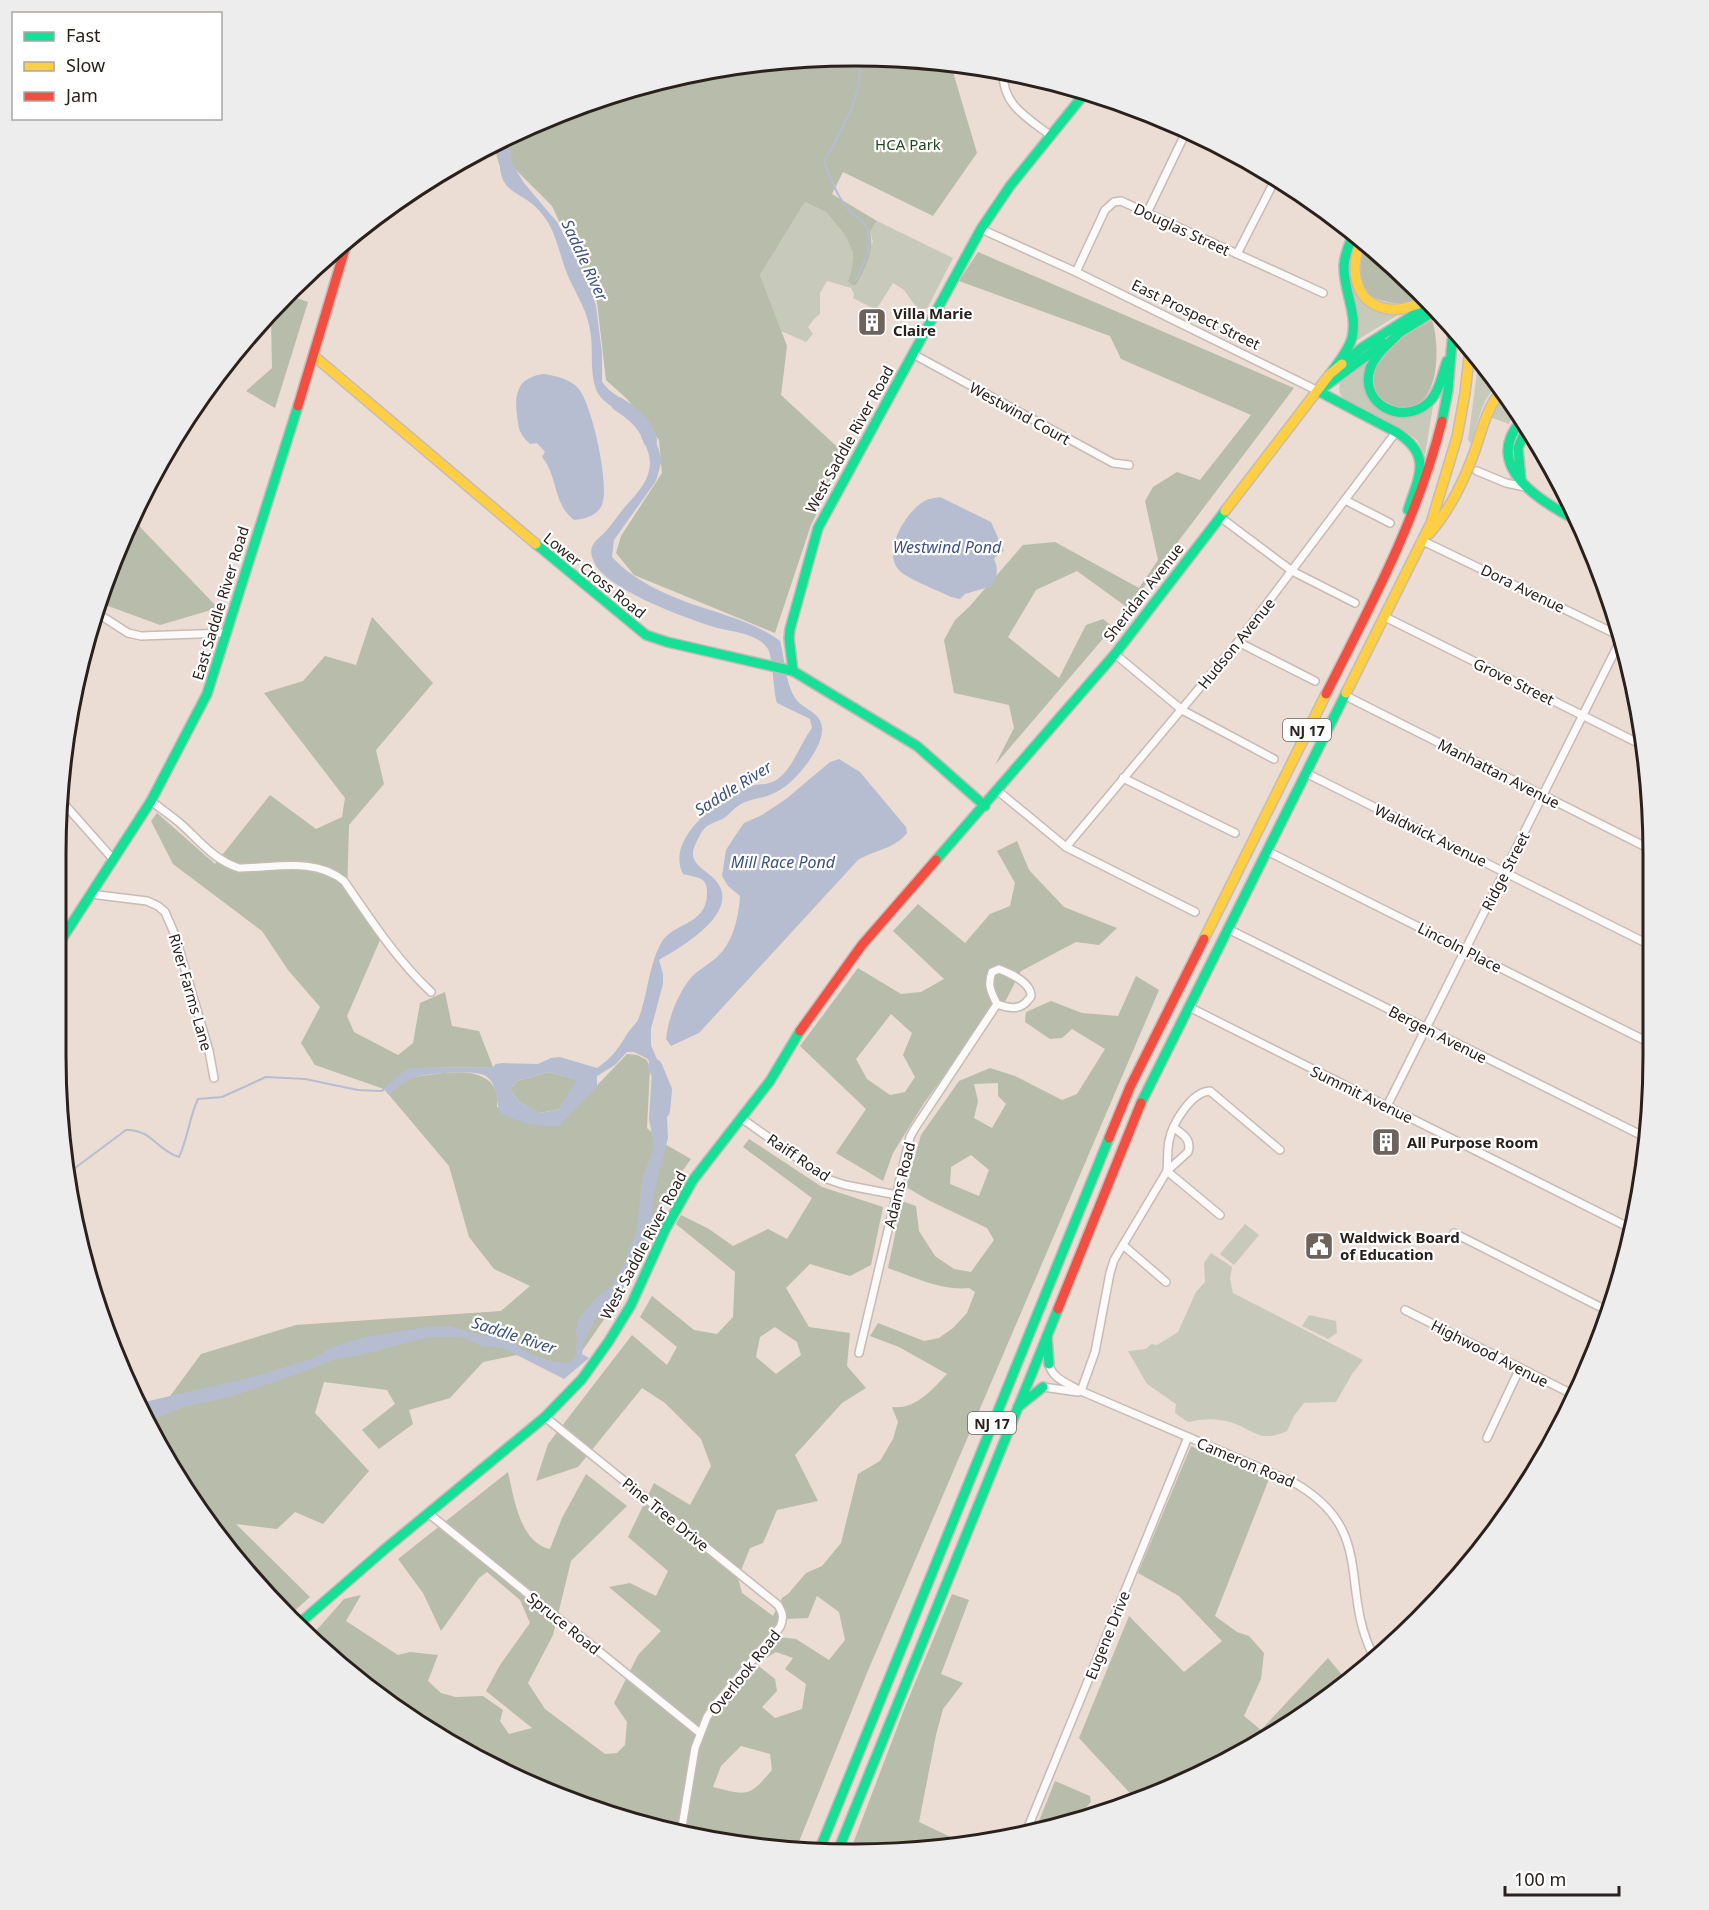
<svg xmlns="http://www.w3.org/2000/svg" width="1709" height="1910" font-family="'Noto Sans',sans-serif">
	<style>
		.green { fill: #c7cabb }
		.forest { fill: #b7bdaa; fill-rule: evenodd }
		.water { fill: #b7bdd0; fill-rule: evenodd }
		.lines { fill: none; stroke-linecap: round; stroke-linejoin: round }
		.stream { stroke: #b7bdd0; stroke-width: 2 }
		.river { stroke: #b7bdd0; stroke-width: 14 }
		.street-casing { stroke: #c7bbb5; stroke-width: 10 }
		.fast-casing { stroke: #c7bbb5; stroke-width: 12 }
		.slow-casing { stroke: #c7bbb5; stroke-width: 12 }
		.jam-casing { stroke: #c7bbb5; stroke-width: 12 }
		.street { stroke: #fcfaf9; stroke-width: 7 }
		.fast { stroke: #16e098; stroke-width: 9 }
		.slow { stroke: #ffcf43; stroke-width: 9 }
		.jam { stroke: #f24e42; stroke-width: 9 }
		.labels { text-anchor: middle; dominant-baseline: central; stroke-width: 4.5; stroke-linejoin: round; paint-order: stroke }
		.shield { fill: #fff; stroke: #6b6460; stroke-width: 1.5 }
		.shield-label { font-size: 14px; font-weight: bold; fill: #2b211c }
		.park-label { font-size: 15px; fill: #24471f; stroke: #fff }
		.street-label { font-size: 15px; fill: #2b211c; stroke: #fff }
		.poi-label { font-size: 15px; font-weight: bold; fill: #2b211c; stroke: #fff; text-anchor: start }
		.water-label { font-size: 16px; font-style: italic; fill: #3d527e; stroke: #fff }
		.rim { fill: none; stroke: #2b211c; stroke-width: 3 }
	</style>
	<rect width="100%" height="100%" fill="#ebdcd4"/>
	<g class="green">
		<path d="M805,202L826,212L845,235L853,253L852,267L848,281L873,242L870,232L877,221L953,258L928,307L919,311L904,290L893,283L876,310L853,298L854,294L851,288L827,281L820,293V314L815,318L808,327L813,334L806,342L781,331L760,275Z"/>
		<path d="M1351,285L1398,315L1354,342Z"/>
		<path d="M1479,358L1489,368L1499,385C1481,396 1478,425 1471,444L1468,440Z"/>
		<path d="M1367,361L1364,370L1363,384L1433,406L1425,455L1417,440L1408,433L1343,398L1339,392L1340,381Z"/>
		<path d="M1504,394L1515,411L1509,424L1490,417Z"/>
		<path d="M1245,1224L1259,1235L1234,1265L1220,1254Z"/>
		<path d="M1211,1253L1232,1267L1230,1279L1233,1293L1363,1360L1352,1374L1336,1402L1304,1403L1294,1416L1287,1431C1255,1445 1253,1426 1225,1421C1212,1418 1201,1419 1188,1422L1175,1413L1176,1404L1147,1384L1128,1351L1146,1349L1151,1344L1157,1345L1178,1332L1196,1292L1205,1282L1204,1263Z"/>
		<path d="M1309,1315L1336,1321L1337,1333L1328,1339L1302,1326Z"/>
	</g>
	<g class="forest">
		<path d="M803,57L950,62L977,153L933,216L843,172L832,194L877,221L870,232C875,251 865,268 856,285H852L848,281L852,267L853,253L845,235L826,212L805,202L760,275L787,346L781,395L846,455L811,525L775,633L634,575L616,553L621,536L662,473L659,440L627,399L606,380L597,302L552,206L509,163L501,170L493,143L501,138L648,83Z"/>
		<path d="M1361,240L1382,254L1423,298C1396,308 1386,302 1361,293L1359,242Z"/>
		<path d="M978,252L1294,388L1128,608L1077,571L1036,590L1008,637L1059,678L1086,625L1103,619L1113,627L995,765L1014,728L1009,705L954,693L944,640L955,620L969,607L1023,545L1055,542L1139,588L1158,560L1145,501L1153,487L1177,472L1200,480L1251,415L1121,359L1110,336L959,281Z"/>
		<path d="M289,295L308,302L275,408L246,391L272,368L271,318L267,315Z"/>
		<path d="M1432,320C1440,343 1441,406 1406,407C1401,407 1396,408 1392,407C1386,404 1381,399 1376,396L1370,366C1382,348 1413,331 1432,320Z"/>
		<path d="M133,516L142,529L218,608L160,625L100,603L116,549Z"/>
		<path d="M372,617L433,683L376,750L384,784L349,825L347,894L384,931L347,1016L354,1032L398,1055L413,1043L420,1003L445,992L452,1026L479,1031L493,1067L421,1068L416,1077C444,1072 502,1061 497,1107L559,1125L627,1054L637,1055L647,1060L650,1069L647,1128L663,1143L691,1159L671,1187L605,1318L571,1367L517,1355L483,1362L450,1398L409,1410L413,1424L379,1449L362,1430L395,1404L387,1390L324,1382L315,1413L369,1471L323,1524L295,1512L277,1529L236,1524L310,1597L292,1613L221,1542L138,1409L168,1399L201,1354L296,1325L501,1311L530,1286L494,1269L469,1237L449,1166L384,1089L315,1065L301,1043L320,1007L288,970L262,931L173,864L151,821L157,813L215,864L270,795L316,829L342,817L345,798L264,693L303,681L325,656L356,665Z"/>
		<path d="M1017,841L1029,870L1064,907L1117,928L1099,945L1076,942L1021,971L1006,1000L980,1027L924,1103L893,1153L883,1181L836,1153L866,1109L800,1046L858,968L901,994L921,992L944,979L893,931L918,904L965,943L990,914L1010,906L1015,883L997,851ZM891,1014L912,1033L903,1055L915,1077L905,1092L890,1095L867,1079L856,1059Z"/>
		<path d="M1136,976L1159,990L867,1673L796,1849L698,1839L501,1772L421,1722L414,1712C397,1711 395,1705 386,1691L379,1696L368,1689L345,1666L315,1632L344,1599L361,1595L346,1621L398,1655L410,1652L438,1655L428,1681L441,1693L456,1697L483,1696L503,1710L500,1721L509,1734L532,1728L486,1691L500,1665L530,1623L520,1600L487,1572L479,1578L441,1631L423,1593L398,1559L508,1472C514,1498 520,1543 550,1549L562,1518L586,1474L627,1506L571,1561L553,1635L528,1683L545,1709L605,1754L617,1753L625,1745L627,1722L614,1703L638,1655L661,1631L609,1587L630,1583L656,1596L668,1571L628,1537L654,1483L690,1505L711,1466L701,1439L665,1403L642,1388L578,1467L536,1481L548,1444L632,1335L667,1365L677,1347L640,1317L652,1296L694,1330L717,1334L733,1317L735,1272L676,1224L681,1215L709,1229L733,1246L768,1229L787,1239L812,1198L743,1147L749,1139L822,1187L883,1207L871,1265L850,1276L810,1264L786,1288L809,1327L850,1333L847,1366L866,1388L842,1403L795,1455L818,1501L777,1510L763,1543L750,1548L738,1578L742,1593L773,1616L782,1598L788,1594L806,1573L822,1566L841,1543L858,1474L880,1461L893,1439L898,1422L892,1407C915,1410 932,1390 947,1374L899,1347L870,1336L878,1323L924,1341L939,1338L953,1328L967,1313L975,1292L969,1288C942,1291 913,1277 888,1268L902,1201L916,1206L919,1231L935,1256L954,1269L971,1272L994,1240L987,1228L930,1201L906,1187L921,1135L959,1081L990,1068L1015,1076L1062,1100L1077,1094L1105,1049L1072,1029L1062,1038L1050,1039L1025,1022L1026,1012L1051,1001L1082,1013L1118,1016ZM998,1083V1096L1006,1104L992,1128L974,1118L978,1101L974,1084ZM971,1155L989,1170L979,1196L950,1184L951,1167ZM775,1327L797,1342L801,1355L776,1374L756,1357L760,1337ZM817,1596L839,1612L845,1640L829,1660L796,1639L779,1637L786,1619L808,1618ZM776,1652L793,1658L785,1669L806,1684L802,1709L775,1718L762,1707L777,1691L775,1679L756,1664ZM741,1746L770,1754L772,1770C749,1797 748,1796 713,1787L721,1766Z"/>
		<path d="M549,1072L578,1080L559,1109L540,1113L519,1102L510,1089L517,1081Z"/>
		<path d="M1191,1446L1269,1479L1215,1616L1237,1632L1249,1636L1264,1653L1261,1679L1244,1716L1261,1730L1328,1658L1342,1675L1292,1720L1230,1758L1225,1755L1197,1776L1137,1799L1128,1791L1079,1738L1129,1616L1184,1672L1222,1641L1179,1596L1138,1573Z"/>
		<path d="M952,1594L969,1600L941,1674L963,1683L943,1709L936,1735L919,1822L959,1841L849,1854L905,1707Z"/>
		<path d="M1055,1781L1090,1796L1091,1802C1068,1827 1068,1826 1035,1831Z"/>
	</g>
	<g class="water">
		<path d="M510,135L511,162L524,183L557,222L588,281L596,306L602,353V382L609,390L641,413L651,426L662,460L656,481L614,540L612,557C635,582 672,598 704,608C731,617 757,624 780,641C785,659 785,682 795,698C804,711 824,712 822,732C820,752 792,787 772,794C761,799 748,799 738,806C733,809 729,815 724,818C717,822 709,823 704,829C701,832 699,837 697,841C683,866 709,868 719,885C737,915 680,948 659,960L663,974V984L651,1029V1045L662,1071V1083L666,1100L668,1138L654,1193L651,1233L646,1249L621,1292L598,1314L583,1344L582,1354L589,1358L564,1379L503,1348L482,1346L461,1337H429L357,1356L338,1358L309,1370L230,1397L184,1407L146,1422L136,1404L260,1375L314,1358L332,1347L366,1337L433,1326H448L486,1336L501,1333L528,1353L548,1360L563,1363L569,1362L575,1357L577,1341L576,1330L579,1318L597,1297L612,1286L623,1267L637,1230L642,1180L654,1147L649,1119L652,1070L648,1059L634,1052H627L615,1065L597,1076V1086L559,1126C537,1128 521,1122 501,1114C495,1101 499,1086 486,1076C475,1069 429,1073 416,1077C405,1080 398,1088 388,1094L384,1088L403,1072L411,1068L493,1067L496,1064L502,1063L538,1064L551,1058L560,1057L597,1068C611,1059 618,1049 627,1034C630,1029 635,1025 638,1020C648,995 648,968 660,945C672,921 706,927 707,894C708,876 697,878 683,874C669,846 699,817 720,803C727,798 735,790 743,787C756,783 768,787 779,778C794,766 800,744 812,728L810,719L777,703C773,689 773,658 768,649C758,633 731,632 714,627C685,618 609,590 595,564C585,545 597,541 607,530C613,523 618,515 624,508C646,484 660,468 641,437C646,419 637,417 623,412C614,409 599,399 596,389C589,370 594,349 590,330C586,306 574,292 566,271C560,255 557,239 549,224C544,216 539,209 531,203C521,195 509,192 503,180C498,169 500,151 499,139ZM549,1072L577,1080L559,1109L541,1113L519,1102L510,1089L517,1081Z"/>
		<path d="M544,374C556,376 568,378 578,388C592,403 610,486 602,505C597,516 585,519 574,520C553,504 558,476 542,457L545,452L537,443L530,444C527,441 523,437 521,433C518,428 518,421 517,415C514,392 519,377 544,374Z"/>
		<path d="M940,497L991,522L1004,551L999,553L994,559C999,569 997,576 992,586L965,594L960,599L951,597C940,591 904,578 898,569C883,551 905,513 923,502C927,499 934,498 940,497Z"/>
		<path d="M839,759L860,772L906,827L907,833C895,849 874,850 858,860L699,1033L671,1046L666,1039C668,1020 677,995 690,979C697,970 710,964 718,956C733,942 739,916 740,896L728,886L722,876L726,850L735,836L744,823L762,815L786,799L830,762Z"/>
	</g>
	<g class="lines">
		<g class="stream">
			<path d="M856,280C864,263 876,241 864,223C859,217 851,214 847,208C836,194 830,177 824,162C842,127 862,100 860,59"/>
			<path d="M67,1174L126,1130C152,1129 157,1151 179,1157C188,1138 189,1118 198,1099L222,1097L266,1077L305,1079L358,1090L381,1091L387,1088"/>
		</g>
		<g class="river">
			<path d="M618,404C631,412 646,424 650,440"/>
			<path d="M655,1066L665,1090L663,1111"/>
		</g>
		<g class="street-casing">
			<g id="street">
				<path d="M1003,73C1003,106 1027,117 1051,136"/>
				<path d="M1147,213L1186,132"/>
				<path d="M981,229L1076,272L1318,391"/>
				<path d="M1237,254L1276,178"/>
				<path d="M1076,272L1105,210L1114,202L1121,201L1323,293"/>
				<path d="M913,354L1113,463L1129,465"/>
				<path d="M1477,471L1506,483L1525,487"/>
				<path d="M1345,500L1390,523"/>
				<path d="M1220,517L1292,571L1355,603"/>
				<path d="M1423,541L1622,637"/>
				<path d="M97,613L128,633L141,636L226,633"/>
				<path d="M1385,617L1642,745"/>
				<path d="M1238,642L1315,681"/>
				<path d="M1115,654L1182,710L1274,759"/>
				<path d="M1346,696L1652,850"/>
				<path d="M1306,773L1652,946"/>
				<path d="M1123,778L1235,833"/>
				<path d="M998,791L1066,847L1195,912"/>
				<path d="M58,797L113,859"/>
				<path d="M151,801C161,809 172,816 182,825C201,842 214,860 239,868C274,868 315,857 344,881C371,920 396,959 431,992"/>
				<path d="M1066,847L1238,642L1396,432"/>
				<path d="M1267,851L1652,1044"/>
				<path d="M90,894L147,901L158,906L165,912L175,935L209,1051L214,1078"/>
				<path d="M1228,929L1647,1138"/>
				<path d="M999,969C1009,973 1026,980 1030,991C1032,996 1031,997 1028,1000C1020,1011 1008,1008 997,1004C991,992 987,985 992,972Z"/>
				<path d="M1189,1007L1632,1229"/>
				<path d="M1387,1106L1622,637"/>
				<path d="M741,1118L827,1179L845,1185L897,1195"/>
				<path d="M1220,1215L1167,1171C1168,1161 1167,1151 1169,1141C1172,1124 1191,1092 1210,1091L1280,1150"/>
				<path d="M1454,1233L1608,1311"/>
				<path d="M1123,1245L1166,1282"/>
				<path d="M1405,1310L1576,1396"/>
				<path d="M859,1353L910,1137L915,1128L997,1004"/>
				<path d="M1049,1364C1052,1379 1069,1384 1081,1391L1293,1482C1378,1530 1338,1588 1374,1657"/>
				<path d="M1043,1387L1078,1392"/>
				<path d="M1081,1391L1095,1352L1110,1273L1114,1260L1167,1171L1188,1152C1192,1140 1183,1134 1174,1128"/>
				<path d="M545,1417L778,1605C783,1613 784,1618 780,1627L715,1705L707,1717L695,1748L681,1833"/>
				<path d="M1487,1438L1520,1368"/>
				<path d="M428,1513L700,1733"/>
				<path d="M1026,1832L1188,1437"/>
			</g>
		</g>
		<g class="fast-casing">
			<g id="fast">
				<path d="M1399,333L1435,311"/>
				<path d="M1399,333C1389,344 1375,354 1370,369C1359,404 1402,426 1428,403C1439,393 1442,375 1447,361"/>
				<path d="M1342,364L1363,347L1429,305"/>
				<path d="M1330,374C1338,363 1348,352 1352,338C1358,313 1343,290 1344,265C1345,254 1349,244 1354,234"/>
				<path d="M1323,388L1384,343"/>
				<path d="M1318,391L1396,432"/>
				<path d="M1442,421L1448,390L1453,330"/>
				<path d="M1521,421C1481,467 1543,503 1578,521"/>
				<path d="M1396,432C1433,455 1419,476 1408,510"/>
				<path d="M1521,480L1518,448L1526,429"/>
				<path d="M536,544L646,635L667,642L793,671L917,746L985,806"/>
				<path d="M793,671L789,638L790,629L818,528L981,229L1010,186L1086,92"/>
				<path d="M936,860L1115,654L1225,511"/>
				<path d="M56,948L151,801L207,694L298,406"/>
				<path d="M1141,1103L1346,693"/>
				<path d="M1047,1336L1049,1364"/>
				<path d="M1018,1407L1043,1387"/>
				<path d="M301,1622L385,1549L545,1417L582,1379L609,1341L631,1305L666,1228L693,1180L770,1081L800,1031"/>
				<path d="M819,1851L1109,1138"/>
				<path d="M837,1853L1058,1309"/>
			</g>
		</g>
		<g class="slow-casing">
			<g id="slow">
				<path d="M1362,240C1349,267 1353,304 1389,309C1402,311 1414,305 1426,302"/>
				<path d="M314,356L536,544"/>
				<path d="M1225,511L1330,374L1342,364"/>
				<path d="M1429,534C1450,510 1463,483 1474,453C1482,431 1486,408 1502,390"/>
				<path d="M1346,693L1431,523L1457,437L1465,393L1470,349"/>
				<path d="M1204,939L1326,694"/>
			</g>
		</g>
		<g class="jam-casing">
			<g id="jam">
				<path d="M298,406L348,239"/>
				<path d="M1326,694C1371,605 1418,518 1442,421"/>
				<path d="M800,1031L862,945L936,860"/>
				<path d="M1109,1138L1130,1087L1204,939"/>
				<path d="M1058,1309L1141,1103"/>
			</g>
		</g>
		<use href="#street" class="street"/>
		<use href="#fast" class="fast"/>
		<use href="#slow" class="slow"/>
		<use href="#jam" class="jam"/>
	</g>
	<defs>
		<g id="building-square" transform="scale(1.5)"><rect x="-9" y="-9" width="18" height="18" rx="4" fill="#6e625c" stroke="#fff"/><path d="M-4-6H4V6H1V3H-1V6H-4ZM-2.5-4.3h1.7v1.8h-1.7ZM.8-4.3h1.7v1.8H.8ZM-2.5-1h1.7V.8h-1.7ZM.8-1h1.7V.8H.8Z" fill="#fff"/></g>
		<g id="civic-square" transform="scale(1.5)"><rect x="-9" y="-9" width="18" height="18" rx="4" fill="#6e625c" stroke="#fff"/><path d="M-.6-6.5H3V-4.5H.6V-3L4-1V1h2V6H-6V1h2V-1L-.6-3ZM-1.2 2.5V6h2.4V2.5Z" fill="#fff"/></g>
	</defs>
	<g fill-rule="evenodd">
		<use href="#building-square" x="872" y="322"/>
		<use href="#building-square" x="1386" y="1142"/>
		<use href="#civic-square" x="1319" y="1246"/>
	</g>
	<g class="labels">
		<g class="shield">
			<rect x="1283" y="719" width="48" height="22" rx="4.5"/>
			<rect x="968" y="1412" width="48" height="22" rx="4.5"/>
		</g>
		<g class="shield-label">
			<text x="1307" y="730">NJ 17</text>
			<text x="992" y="1423">NJ 17</text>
		</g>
		<g class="park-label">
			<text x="908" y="144">HCA Park</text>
		</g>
		<g class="street-label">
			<text transform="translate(1182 229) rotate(25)">Douglas Street</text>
			<text transform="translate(1196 314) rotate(26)">East Prospect Street</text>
			<text transform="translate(1020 413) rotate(29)">Westwind Court</text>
			<text transform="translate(849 439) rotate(-61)">West Saddle River Road</text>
			<text transform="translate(595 575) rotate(39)">Lower Cross Road</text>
			<text transform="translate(1523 588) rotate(26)">Dora Avenue</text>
			<text transform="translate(1143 592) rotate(-52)">Sheridan Avenue</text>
			<text transform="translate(220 603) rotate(-73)">East Saddle River Road</text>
			<text transform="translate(1236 643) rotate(-51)">Hudson Avenue</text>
			<text transform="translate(1514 681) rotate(26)">Grove Street</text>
			<text transform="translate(1499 773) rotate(27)">Manhattan Avenue</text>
			<text transform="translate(1431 835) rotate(26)">Waldwick Avenue</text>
			<text transform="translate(1505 871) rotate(-63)">Ridge Street</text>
			<text transform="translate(1460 947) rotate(27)">Lincoln Place</text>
			<text transform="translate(191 992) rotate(74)">River Farms Lane</text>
			<text transform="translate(1438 1034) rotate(27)">Bergen Avenue</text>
			<text transform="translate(1362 1094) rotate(26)">Summit Avenue</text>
			<text transform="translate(799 1157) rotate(34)">Raiff Road</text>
			<text transform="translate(899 1185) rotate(-76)">Adams Road</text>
			<text transform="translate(643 1245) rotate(-62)">West Saddle River Road</text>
			<text transform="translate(1490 1353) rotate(27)">Highwood Avenue</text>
			<text transform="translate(1246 1462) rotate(23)">Cameron Road</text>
			<text transform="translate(666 1514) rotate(39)">Pine Tree Drive</text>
			<text transform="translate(564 1623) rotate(39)">Spruce Road</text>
			<text transform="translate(1107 1635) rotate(-68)">Eugene Drive</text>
			<text transform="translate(744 1672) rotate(-51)">Overlook Road</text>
		</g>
		<g class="poi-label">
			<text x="893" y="313">Villa Marie<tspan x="893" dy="17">Claire</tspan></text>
			<text x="1407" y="1142">All Purpose Room</text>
			<text x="1340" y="1237">Waldwick Board<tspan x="1340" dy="17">of Education</tspan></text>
		</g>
		<g class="water-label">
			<text transform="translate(585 260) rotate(65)">Saddle River</text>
			<text x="947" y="547">Westwind Pond</text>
			<text transform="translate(733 788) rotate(-32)">Saddle River</text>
			<text x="783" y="862">Mill Race Pond</text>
			<text transform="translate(514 1335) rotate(18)">Saddle River</text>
		</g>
	</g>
	<path d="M0 0H1709V1910H0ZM854 66H855A788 788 0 0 1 1643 854V1056A788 788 0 0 1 855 1844H854A788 788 0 0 1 66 1056V854A788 788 0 0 1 854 66Z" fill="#eeeded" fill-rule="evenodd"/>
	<path class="rim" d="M854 66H855A788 788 0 0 1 1643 854V1056A788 788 0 0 1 855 1844H854A788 788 0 0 1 66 1056V854A788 788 0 0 1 854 66Z"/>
	<rect x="12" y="12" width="210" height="108" fill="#ffffff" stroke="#aaa6a4" stroke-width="1.5"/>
	<rect x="24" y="32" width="30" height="9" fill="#16e098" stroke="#aaa6a4" stroke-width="1.5"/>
	<text x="66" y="42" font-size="18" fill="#2b211c">Fast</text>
	<rect x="24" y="62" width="30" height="9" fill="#ffcf43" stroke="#aaa6a4" stroke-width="1.5"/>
	<text x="66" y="72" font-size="18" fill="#2b211c">Slow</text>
	<rect x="24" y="92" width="30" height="9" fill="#f24e42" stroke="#aaa6a4" stroke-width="1.5"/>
	<text x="66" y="102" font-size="18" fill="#2b211c">Jam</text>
	<path d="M1505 1886v9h114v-9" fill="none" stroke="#2b211c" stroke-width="3"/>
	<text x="1514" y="1886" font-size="18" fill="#2b211c" stroke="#ffffff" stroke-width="4.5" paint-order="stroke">100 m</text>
</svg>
